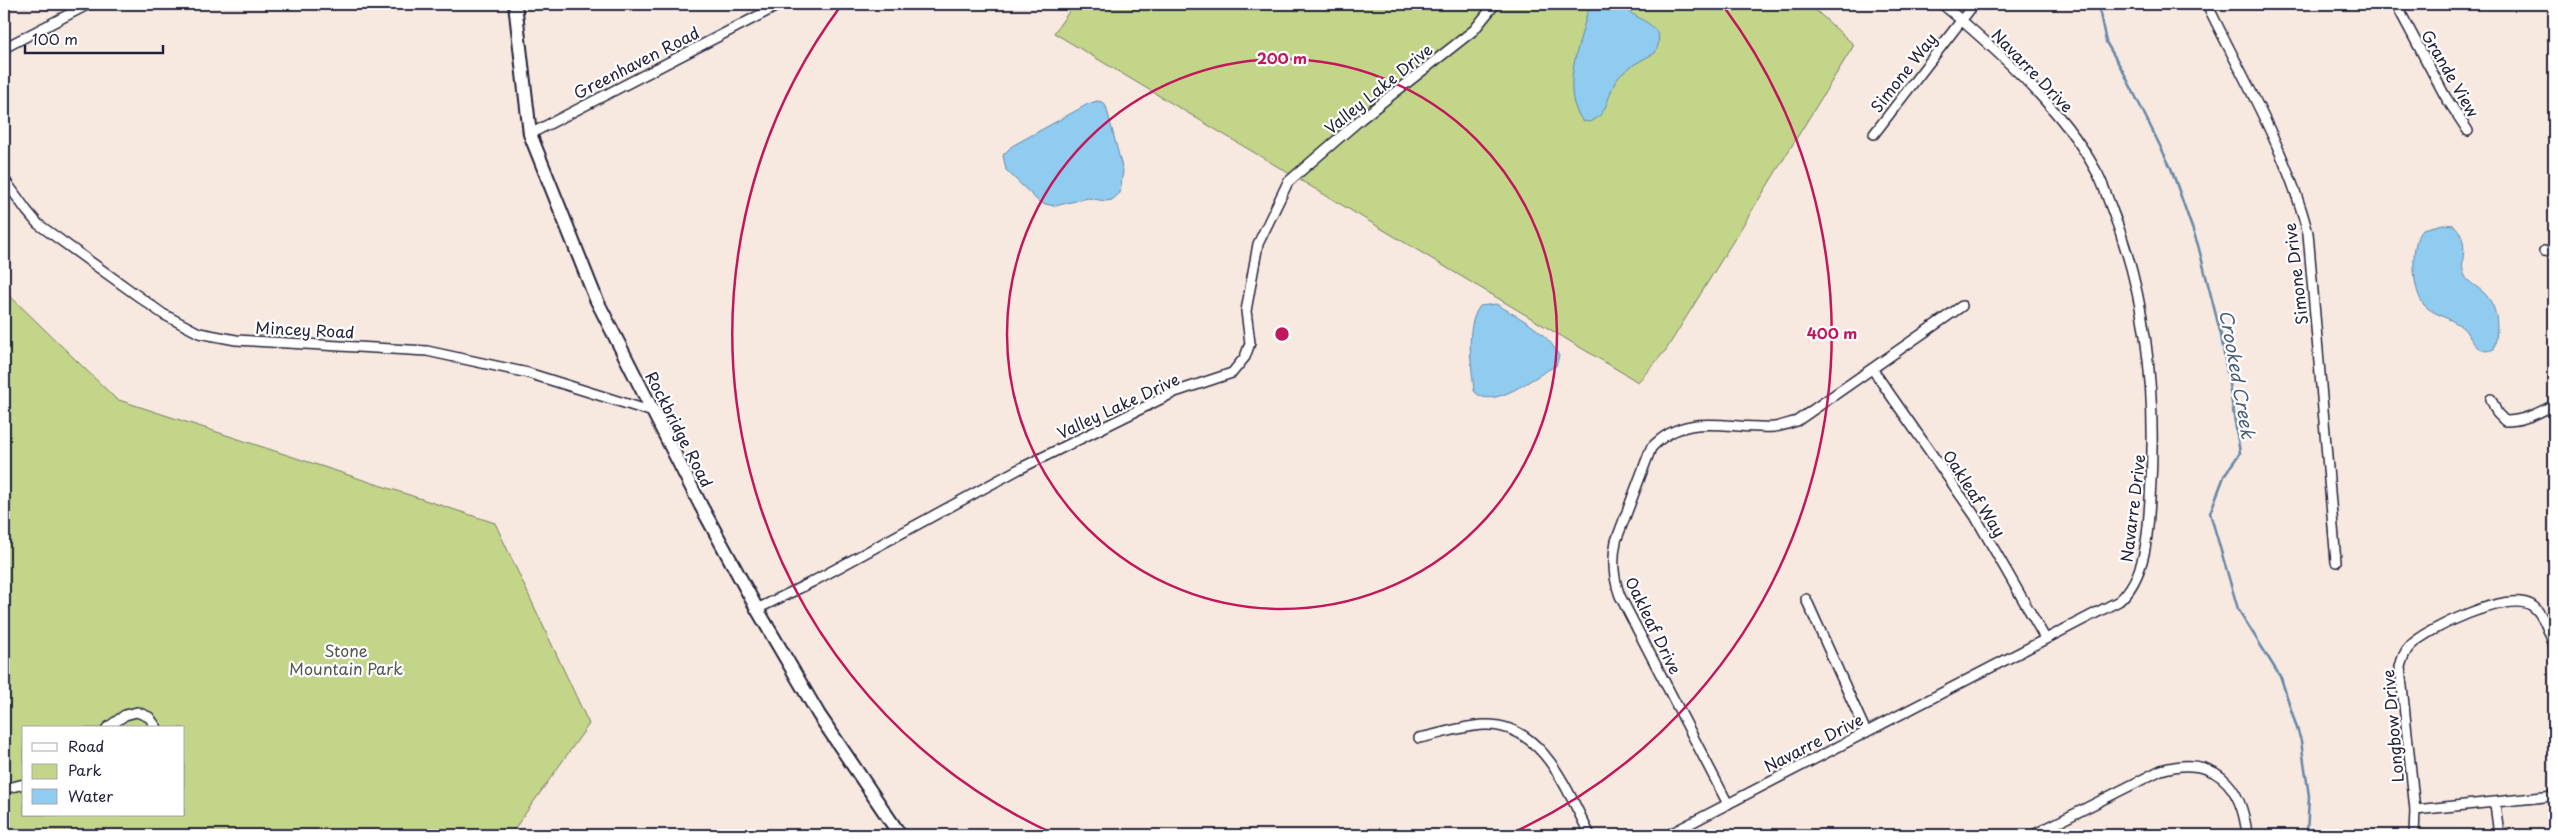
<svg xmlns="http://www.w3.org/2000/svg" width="2558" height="839" font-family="'Playpen Sans',sans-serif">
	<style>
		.green { fill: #c2d589; stroke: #727c62; fill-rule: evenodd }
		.water { fill: #90cbf0; stroke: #6487a8 }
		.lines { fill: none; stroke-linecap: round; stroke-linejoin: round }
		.stream { stroke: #6487a8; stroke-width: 2.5 }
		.minor-casing { stroke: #22223b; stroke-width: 12 }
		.secondary-casing { stroke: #22223b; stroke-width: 16 }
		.minor { stroke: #fff; stroke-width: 9 }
		.secondary { stroke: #fff; stroke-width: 12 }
		.ring { fill: none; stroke: #c2185b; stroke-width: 2.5 }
		.labels { text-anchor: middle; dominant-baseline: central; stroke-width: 4.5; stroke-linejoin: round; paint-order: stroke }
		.street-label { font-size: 16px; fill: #22223b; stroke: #fff }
		.park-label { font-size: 16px; fill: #525852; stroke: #fff }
		.water-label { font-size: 18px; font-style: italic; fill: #485d7a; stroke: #fff }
		.centre { fill: #c2185b; stroke: #fff; stroke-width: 2.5 }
		.ring-label { font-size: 15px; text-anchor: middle; font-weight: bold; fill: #c2185b; stroke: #fff; stroke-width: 4.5; stroke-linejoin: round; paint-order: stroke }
	</style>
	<rect width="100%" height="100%" fill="#f8e9e0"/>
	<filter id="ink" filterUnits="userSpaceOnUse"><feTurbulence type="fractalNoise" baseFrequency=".02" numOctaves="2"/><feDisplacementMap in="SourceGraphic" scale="10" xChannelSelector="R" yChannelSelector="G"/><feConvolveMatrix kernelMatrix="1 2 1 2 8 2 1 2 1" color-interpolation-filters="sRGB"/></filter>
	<g filter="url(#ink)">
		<g class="green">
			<path d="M1074,4H1809L1854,45L1666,350L1638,382L1054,33Z"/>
			<path d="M4,290L116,399L495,523L589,724L510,835H4ZM24,728H184V815H24Z"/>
		</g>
		<g class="water">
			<path d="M1594,4C1601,4 1611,2 1618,4C1624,5 1629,12 1634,15C1650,24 1666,31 1655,53C1642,60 1629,66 1619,77C1606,92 1611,113 1590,122L1583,121C1559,92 1580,45 1587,13Z"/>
			<path d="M1097,101L1102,102L1106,106L1123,171L1120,193L1112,200L1105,201L1088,198L1055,206L1040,203L1006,170L1003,155L1012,146L1088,104Z"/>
			<path d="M2443,224L2454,225C2473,246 2457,261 2465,276C2468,282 2476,286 2482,291C2499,306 2499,328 2494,349C2489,351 2485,352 2480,349C2472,344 2469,334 2463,328C2452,318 2436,316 2425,306C2412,294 2409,241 2423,229Z"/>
			<path d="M1496,304C1520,318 1547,331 1559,356L1556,366C1535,375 1492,413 1474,391C1472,366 1464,327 1480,306Z"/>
		</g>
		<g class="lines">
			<path class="stream" d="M2098,4L2106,42L2124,73L2171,168L2198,245L2221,335L2240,453L2225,474L2210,513L2238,609L2281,678L2301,741L2309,796L2307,835"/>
			<g class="minor-casing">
				<g id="minor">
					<path d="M2207,4C2244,81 2286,149 2308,233L2336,562"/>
					<path d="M2396,4L2445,96L2468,131"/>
					<path d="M4,48L89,4"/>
					<path d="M530,134L781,4"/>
					<path d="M1874,134L1974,4"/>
					<path d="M4,179L27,211L38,224L163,314L199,333L236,340L427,351L528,373L653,412"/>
					<path d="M2544,251L2554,252"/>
					<path d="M1873,370L1975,516L2045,638"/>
					<path d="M2491,399L2497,413L2505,421C2524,421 2538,413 2554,405"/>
					<path d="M1806,599L1866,732"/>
					<path d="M757,609L812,582L1019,469L1175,392L1232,373L1245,357L1250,343L1246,311L1258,244L1288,182L1361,119L1474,30L1495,4"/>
					<path d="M107,728L125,715L137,712L149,717L157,728"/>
					<path d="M1419,738C1440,734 1463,726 1484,725C1543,722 1568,793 1590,835"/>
					<path d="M4,789L24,784"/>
					<path d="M1728,804L1620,596C1613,577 1612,561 1616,541L1651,448C1686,410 1729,430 1774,427C1782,426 1789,423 1797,421L1962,306"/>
					<path d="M2495,804L2499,835"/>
					<path d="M2415,810L2554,796"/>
					<path d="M1668,835L2119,601C2146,577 2148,534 2150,499C2157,400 2148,300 2111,207C2106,194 2102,180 2095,169C2063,109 1994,47 1942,4"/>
					<path d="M2033,835L2161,770C2214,754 2242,785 2247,835"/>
					<path d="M2414,835L2415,810L2400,667C2402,659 2404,652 2410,646C2428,628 2507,591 2531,605C2543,612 2549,633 2554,645"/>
				</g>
			</g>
			<g class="secondary-casing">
				<path id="secondary" d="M515,4L530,134L596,299L701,506L757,609L819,715L900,835"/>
			</g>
			<use href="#minor" class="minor"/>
			<use href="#secondary" class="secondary"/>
		</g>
	</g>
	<g class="ring">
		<circle cx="1282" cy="334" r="275"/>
		<path d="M1054 834A550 550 0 0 1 840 7M1724 7A550 550 0 0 1 1510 834"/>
	</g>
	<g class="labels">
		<g class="street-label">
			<text transform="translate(636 62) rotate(-27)">Greenhaven Road</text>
			<text transform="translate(2033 70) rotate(46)">Navarre Drive</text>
			<text transform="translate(1903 72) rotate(-52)">Simone Way</text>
			<text transform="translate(2451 73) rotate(60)">Grande View</text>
			<text transform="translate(1378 88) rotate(-39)">Valley Lake Drive</text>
			<text transform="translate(2295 274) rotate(-97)">Simone Drive</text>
			<text transform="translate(305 329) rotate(3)">Mincey Road</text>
			<text transform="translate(1118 405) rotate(-25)">Valley Lake Drive</text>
			<text transform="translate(680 429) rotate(63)">Rockbridge Road</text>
			<text transform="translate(1975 493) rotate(57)">Oakleaf Way</text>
			<text transform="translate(2132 508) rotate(-83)">Navarre Drive</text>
			<text transform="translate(1654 625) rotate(64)">Oakleaf Drive</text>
			<text transform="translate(2392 726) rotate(-95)">Longbow Drive</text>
			<text transform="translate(1813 742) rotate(-27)">Navarre Drive</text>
		</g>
		<g class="park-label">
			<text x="346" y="650">Stone<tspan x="346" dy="18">Mountain Park</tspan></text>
		</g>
		<g class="water-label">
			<text transform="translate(2238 374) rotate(80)">Crooked Creek</text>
		</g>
	</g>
	<circle cx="1282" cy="334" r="8" class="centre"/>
	<g class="ring-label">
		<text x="1282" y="64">200 m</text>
		<text x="1832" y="339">400 m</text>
	</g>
	<rect width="2558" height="839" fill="none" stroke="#fff" stroke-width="20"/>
	<rect x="10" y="10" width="2538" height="819" fill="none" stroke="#22223b" stroke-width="2" filter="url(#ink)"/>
	<rect x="22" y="726" width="162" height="90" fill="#ffffff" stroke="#a7a7b1"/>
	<rect x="32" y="743" width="25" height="8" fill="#ffffff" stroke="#a7a7b1"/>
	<text x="68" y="752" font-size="15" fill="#22223b">Road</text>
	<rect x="32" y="764" width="25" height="15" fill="#c2d589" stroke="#a7a7b1"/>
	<text x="68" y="776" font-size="15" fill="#22223b">Park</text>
	<rect x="32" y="789" width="25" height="15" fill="#90cbf0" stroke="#a7a7b1"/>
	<text x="68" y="802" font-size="15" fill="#22223b">Water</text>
	<path d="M25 45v8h138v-8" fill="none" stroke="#22223b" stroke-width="2.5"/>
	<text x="32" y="45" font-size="15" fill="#22223b" stroke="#ffffff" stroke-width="4" paint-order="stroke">100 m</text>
</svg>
